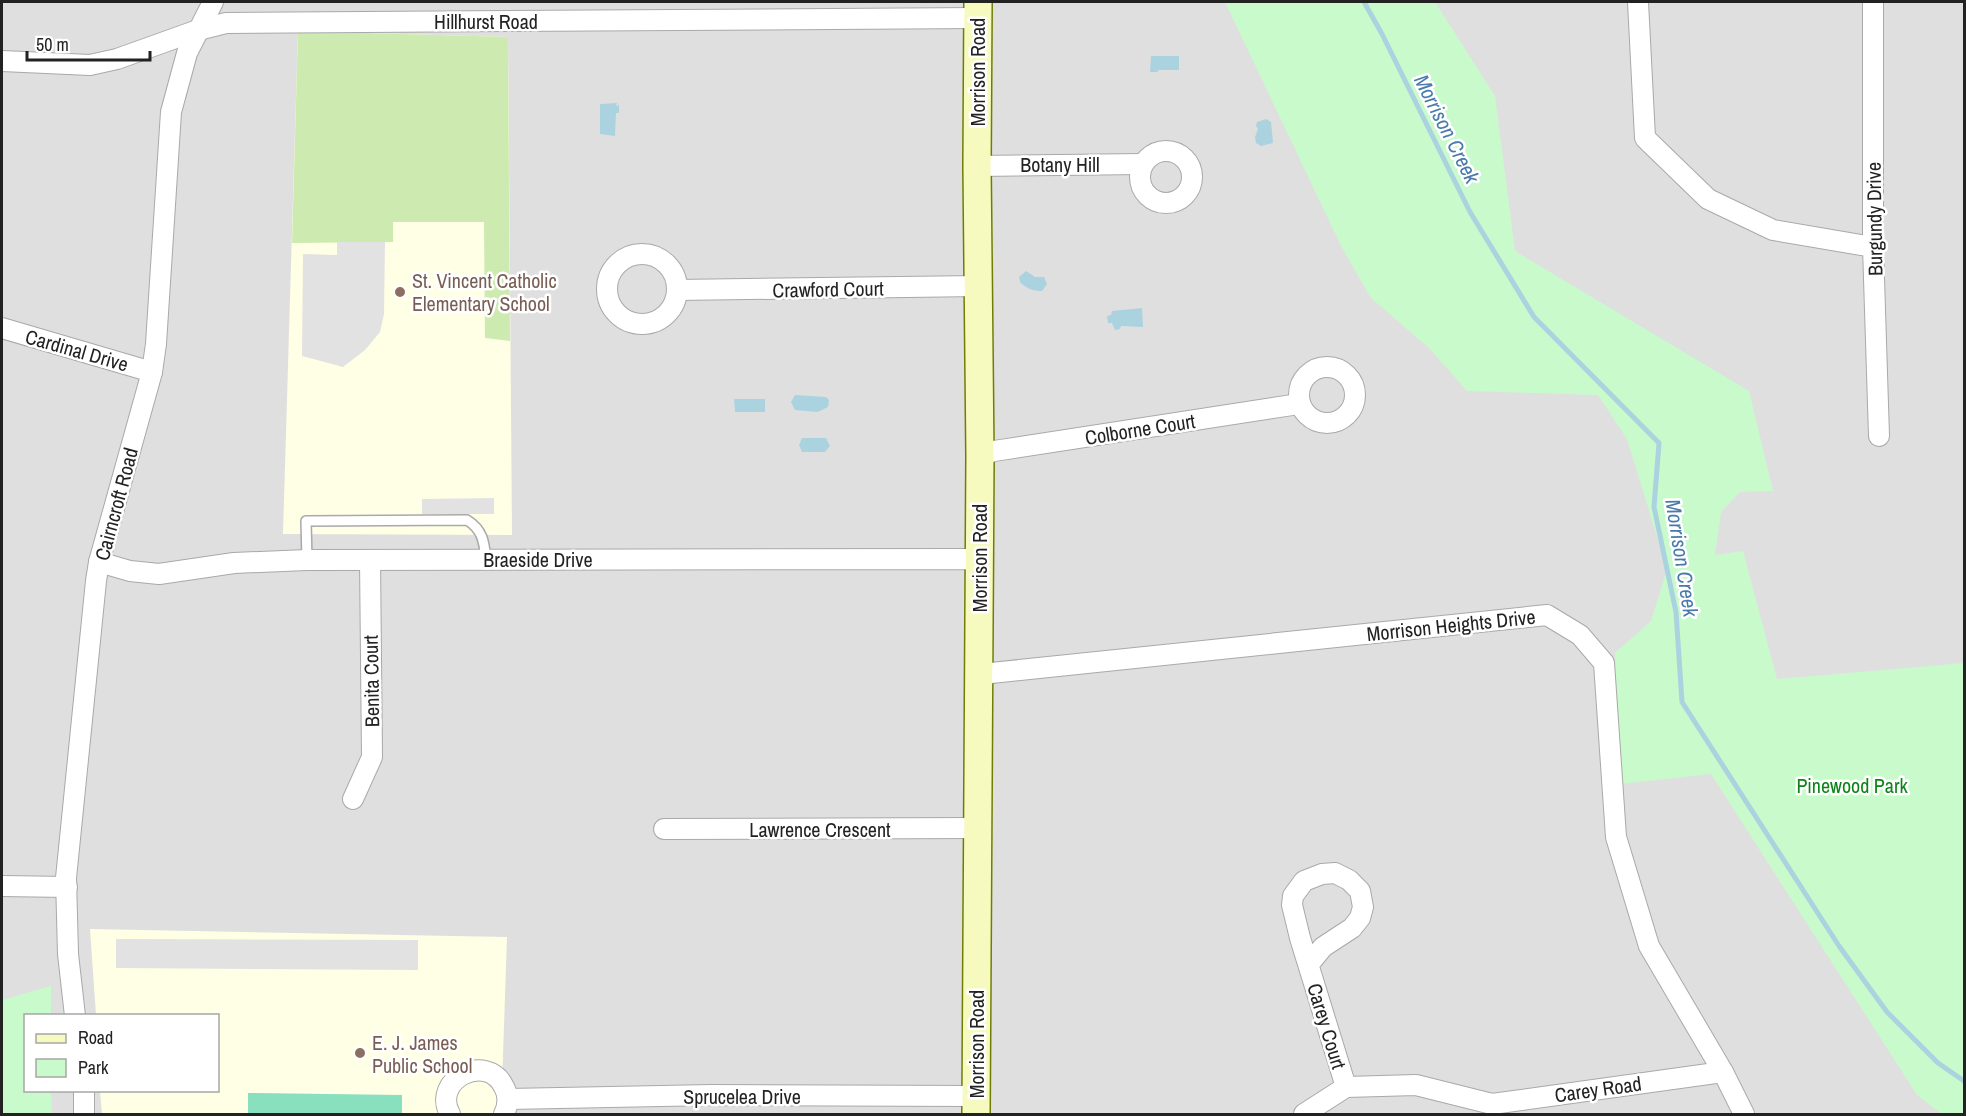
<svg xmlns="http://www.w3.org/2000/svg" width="1966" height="1116" font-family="'Archivo Narrow',sans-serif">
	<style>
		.residential { fill: #e0dfdf; fill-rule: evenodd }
		.education { fill: #ffffe5 }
		.grass { fill: #cdebb0 }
		.park { fill: #c8facc }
		.pitch { fill: #88e0be }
		.parking { fill: #e2e2e2 }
		.water { fill: #aad3df }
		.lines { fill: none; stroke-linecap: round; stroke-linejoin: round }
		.stream { stroke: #aad3df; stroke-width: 5 }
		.lane-casing { stroke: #a9a9a9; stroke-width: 12 }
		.street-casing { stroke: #a9a9a9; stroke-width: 22 }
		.secondary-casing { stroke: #707d05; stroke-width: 30 }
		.lane { stroke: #fff; stroke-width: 9 }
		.street { stroke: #fff; stroke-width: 20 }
		.secondary { stroke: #f7fabf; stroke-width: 27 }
		.education-dot { fill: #8d6e63; stroke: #fff; stroke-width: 2 }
		.labels { text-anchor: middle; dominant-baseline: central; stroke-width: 5; stroke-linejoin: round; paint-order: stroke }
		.street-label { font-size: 20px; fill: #222; stroke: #fff }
		.education-label { font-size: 20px; fill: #785e54; stroke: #fff; text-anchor: start }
		.park-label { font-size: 20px; fill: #0c8416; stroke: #fff }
		.water-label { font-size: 21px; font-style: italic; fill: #4a7aab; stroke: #fff }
	</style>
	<rect width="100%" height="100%" fill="#f2efe9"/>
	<path class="residential" d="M2,2H1964V1114H2ZM26,1016H218V1090H26Z"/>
	<g class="education">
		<path d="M298,31L508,37L512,535L283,534Z"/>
		<path d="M90,929L507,937L501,1114H102L100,1091L218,1090V1016L96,1015Z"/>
	</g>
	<path class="grass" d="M298,31L508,37L510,341L485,338L484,222H393V242L292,243Z"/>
	<g class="park">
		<path d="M1225,2H1435L1495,96L1515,251L1749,391L1773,491L1740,492L1721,512L1715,555L1743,551L1777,679L1964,663V1114H1942L1917,1095L1711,774L1620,784L1615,653L1651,621L1667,569L1627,439L1598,395L1467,391L1430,349L1371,298L1342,248Z"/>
		<path d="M51,986V1015L26,1016V1090L51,1091L52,1114H2V1000Z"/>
	</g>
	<path class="pitch" d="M248,1093L402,1095V1114H248Z"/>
	<g class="parking">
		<path d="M337,242H385L384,314L380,332L365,350L343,367L302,356L303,254L337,255Z"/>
		<path d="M494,498V514H422V499Z"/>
		<path d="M116,939L418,940V970L116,968Z"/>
	</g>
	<g class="water">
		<path d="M1151,56H1179V70H1159L1157,72H1150Z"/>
		<path d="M617,103L616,106L619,105V113H616L615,136L600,134V104Z"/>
		<path d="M1266,119L1271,122L1273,143L1261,146L1256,143L1255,137L1258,129L1256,126L1257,122Z"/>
		<path d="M1026,271L1035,277H1044L1047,284L1042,291C1033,291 1027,289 1020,282L1019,277Z"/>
		<path d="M1142,308L1143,327L1121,326L1120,329L1115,330L1112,323H1108L1107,316L1111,315L1112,311Z"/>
		<path d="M795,395L826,397L829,400L828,407L818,412L795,410L791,402Z"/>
		<path d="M734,399H765V412H735Z"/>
		<path d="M802,438H826L830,446L825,452H802L799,445Z"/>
	</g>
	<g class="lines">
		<path class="stream" d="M1364,2L1382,34L1470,212L1534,317L1659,443L1654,507L1676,612L1682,702L1839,946L1887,1012L1938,1063L1964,1081"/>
		<g class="lane-casing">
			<path id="lane" d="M307,560L306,521L467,520C483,530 484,542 486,559"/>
		</g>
		<g class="street-casing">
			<g id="street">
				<path d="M1638,2L1645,138L1708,199L1773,230L1873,247"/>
				<path d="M1873,2V247L1879,436"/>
				<path d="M2,61L90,65L117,59L198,30L226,23L977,18"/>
				<circle cx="1166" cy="177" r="26"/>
				<path d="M977,166L1143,164"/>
				<circle cx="642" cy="289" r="35"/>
				<path d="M677,290L979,286"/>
				<path d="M2,328L152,372"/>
				<circle cx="1327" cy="395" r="28"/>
				<path d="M980,456L994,451L1299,404"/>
				<path d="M99,562L130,571L159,574L234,563L307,560L964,559L979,561"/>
				<path d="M980,677L991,673L1547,615L1580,635L1604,663L1616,837L1649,946L1723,1072L1744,1114"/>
				<path d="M353,799L372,757L370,560"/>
				<path d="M664,829L977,828"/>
				<path d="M2,886L67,887"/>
				<path d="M1309,964L1323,947L1352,928L1360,918L1363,907L1360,891L1349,880L1335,873L1322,874L1304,881L1293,896L1292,905L1300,938L1346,1087"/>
				<path d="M75,1016L68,954L66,878L96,581L99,562L152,372L156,344L171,112L187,53L213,2"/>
				<path d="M84,1090V1114"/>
				<path d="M508,1099L712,1095L977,1096"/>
				<path d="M450,1114C431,1080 487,1051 504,1087C509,1096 508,1106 504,1114"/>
				<path d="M1304,1114L1346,1087L1416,1085L1492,1104L1723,1072"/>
			</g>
		</g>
		<g class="secondary-casing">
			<path id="secondary" d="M976,1114L980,456L977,166L978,2"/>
		</g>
		<use href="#lane" class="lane"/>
		<use href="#street" class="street"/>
		<use href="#secondary" class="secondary"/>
	</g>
	<g class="education-dot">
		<circle cx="400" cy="292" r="6"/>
		<circle cx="360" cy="1053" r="6"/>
	</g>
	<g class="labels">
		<g class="street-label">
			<text x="486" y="21">Hillhurst Road</text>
			<text transform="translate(977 72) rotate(-90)">Morrison Road</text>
			<text x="1060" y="164">Botany Hill</text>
			<text transform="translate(1874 219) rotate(-91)">Burgundy Drive</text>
			<text transform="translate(828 289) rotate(-1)">Crawford Court</text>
			<text transform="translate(77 350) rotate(16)">Cardinal Drive</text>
			<text transform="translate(1140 429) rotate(-9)">Colborne Court</text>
			<text transform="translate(116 504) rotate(-75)">Cairncroft Road</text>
			<text transform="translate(979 558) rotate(-90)">Morrison Road</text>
			<text x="538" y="559">Braeside Drive</text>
			<text transform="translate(1451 625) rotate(-6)">Morrison Heights Drive</text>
			<text transform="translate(371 681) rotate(-91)">Benita Court</text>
			<text x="820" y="829">Lawrence Crescent</text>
			<text transform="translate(1327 1026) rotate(73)">Carey Court</text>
			<text transform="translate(976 1044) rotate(-90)">Morrison Road</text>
			<text transform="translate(1598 1089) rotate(-8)">Carey Road</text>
			<text x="742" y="1096">Sprucelea Drive</text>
		</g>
		<g class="education-label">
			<text x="412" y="280">St. Vincent Catholic<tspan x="412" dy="23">Elementary School</tspan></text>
			<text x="372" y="1042">E. J. James<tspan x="372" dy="23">Public School</tspan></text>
		</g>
		<g class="park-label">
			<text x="1852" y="785">Pinewood Park</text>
		</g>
		<g class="water-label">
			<text transform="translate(1447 129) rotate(63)">Morrison Creek</text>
			<text transform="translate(1682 558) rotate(81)">Morrison Creek</text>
		</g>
	</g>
	<rect width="1966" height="1116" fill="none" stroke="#222222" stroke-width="6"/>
	<rect x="24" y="1014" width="195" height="78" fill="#ffffff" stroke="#a7a7a7" stroke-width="1.5"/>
	<rect x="36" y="1034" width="30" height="9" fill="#f7fabf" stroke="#a7a7a7" stroke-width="1.5"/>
	<text x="78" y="1044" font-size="18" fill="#222222">Road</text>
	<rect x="36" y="1059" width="30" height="18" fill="#c8facc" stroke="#a7a7a7" stroke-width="1.5"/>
	<text x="78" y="1074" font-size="18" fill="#222222">Park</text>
	<path d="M27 51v9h123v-9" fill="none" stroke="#222222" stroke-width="3"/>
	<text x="36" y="51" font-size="18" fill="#222222" stroke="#ffffff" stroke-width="4.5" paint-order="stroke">50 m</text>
</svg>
